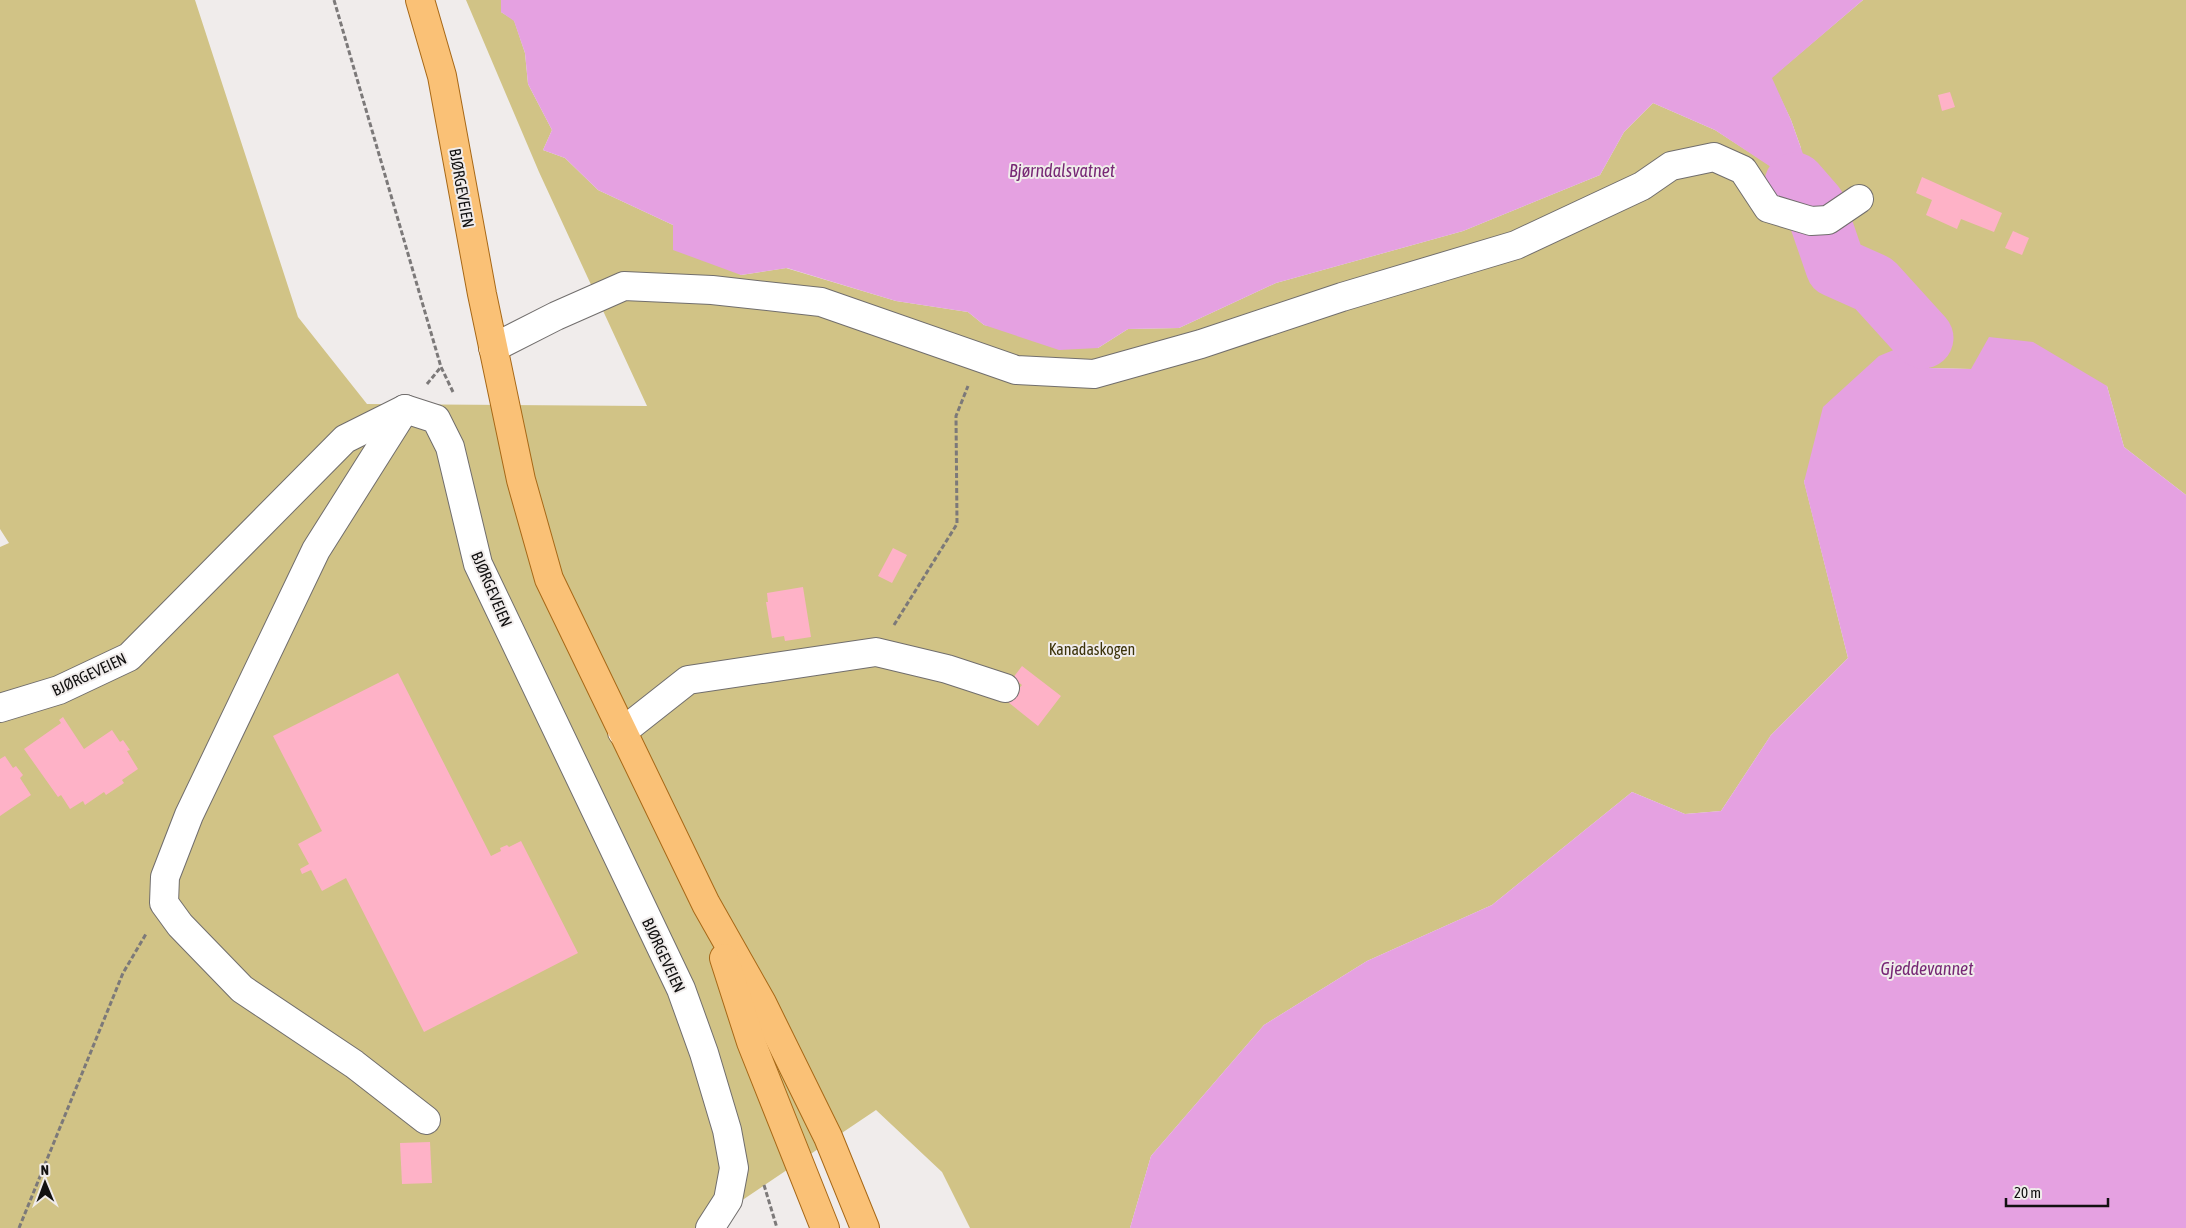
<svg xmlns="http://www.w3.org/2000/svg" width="2186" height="1228" font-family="'Asap Condensed',sans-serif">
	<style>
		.green { fill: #d1c386 }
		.water { fill: #e5a1e1 }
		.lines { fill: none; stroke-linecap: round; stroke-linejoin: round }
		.river { stroke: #e5a1e1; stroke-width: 61 }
		.building { fill: #feb2c7 }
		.minor-casing { stroke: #716e6d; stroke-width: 30 }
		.major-casing { stroke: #a76817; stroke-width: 30 }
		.path { stroke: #7c7979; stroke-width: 3; stroke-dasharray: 5 2.5; stroke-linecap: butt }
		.minor { stroke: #fff; stroke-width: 28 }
		.major { stroke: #fac176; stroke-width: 28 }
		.labels { text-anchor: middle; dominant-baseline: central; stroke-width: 4; stroke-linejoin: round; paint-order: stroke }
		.street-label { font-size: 16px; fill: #121111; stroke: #f0eceb }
		.park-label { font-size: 16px; fill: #3b3209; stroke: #f0eceb }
		.water-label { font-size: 18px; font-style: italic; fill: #772875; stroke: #f0eceb }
	</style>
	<rect width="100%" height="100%" fill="#f0eceb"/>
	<path class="green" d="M0,0H195L298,317L367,404L647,406L539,172L466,0H501V12L514,20L525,53L528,84L552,130L543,150L565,158L598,190L673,225L741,275L786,268L896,301L968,312L984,325L1098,348L1128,329L1179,328L1276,283L1463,231L1600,175L1624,132L1653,103L1715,130L1786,176L1801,148L1791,120L1771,78L1863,0H2186V495L2124,447L2107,386L1971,369L1929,368L1923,338L1804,481L1848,658L1771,735L1721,811L1685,814L1632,792L1492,905L1367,961L1264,1025L1151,1156L1130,1228H970L942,1172L876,1110L701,1228H0V547L9,543L0,529Z"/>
	<g class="water">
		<path d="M501,0H1863L1772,78L1791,120L1808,168L1795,183L1715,130L1653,103L1624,132L1600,175L1463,231L1276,283L1179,328L1128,329L1098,348L1059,350L984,325L968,312L896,301L787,268L741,275L673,250V225L598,190L565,158L543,150L552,130L528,84L525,53L514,21L501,12Z"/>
		<path d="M1989,337L2033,342L2107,386L2124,447L2186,495V1228H1130L1151,1156L1264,1025L1367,961L1492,905L1632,792L1685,814L1721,811L1771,735L1848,658L1804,482L1823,407L1879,356L1923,338L1929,368L1971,369Z"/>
	</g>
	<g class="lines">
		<path class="river" d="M1795,183L1815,206L1836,267L1874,284L1923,338"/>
	</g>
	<g class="building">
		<path d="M1950,92L1955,107L1942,111L1938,95Z"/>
		<path d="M1922,177L2002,213L1994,232L1961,219L1957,229L1926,215L1932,200L1916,193Z"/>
		<path d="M2013,231L2029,238L2022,255L2005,248Z"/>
		<path d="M893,548L907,555L892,583L878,576Z"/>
		<path d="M803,587L811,637L785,641L784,636L772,638L766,602H768L767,593Z"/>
		<path d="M1022,666L1061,696L1038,726L1008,702L1022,685L1013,678Z"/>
		<path d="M398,673L491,856L501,851L500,848L507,845L509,847L521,841L578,953L424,1032L346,878L322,891L311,870L302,874L300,869L309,864L298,844L322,831L273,736Z"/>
		<path d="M63,717L84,749L112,730L120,742L123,740L130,750L127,751L138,769L122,780L124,783L106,795L104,792L85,805L83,801L70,809L61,795L58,797L24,749L61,723L59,720Z"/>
		<path d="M5,756L13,768L16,766L23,775L20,778L31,795L0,816V759Z"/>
		<path d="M430,1142L432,1183L402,1184L400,1143Z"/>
	</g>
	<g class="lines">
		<g class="minor-casing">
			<g id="minor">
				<path d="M493,348L556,316L624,286L712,290L821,302L1016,370L1094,374L1201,344L1342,297L1516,245L1642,186L1671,166L1714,157L1743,170L1768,208L1811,221L1828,220L1859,199"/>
				<path d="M405,409L316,550L189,815L165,877L164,903L180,925L242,989L354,1064L426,1120"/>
				<path d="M0,708L59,690L129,657L345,439L405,409L436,419L450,447L478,564L681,989L704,1053L727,1130L734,1168L728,1200L710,1228"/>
				<path d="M622,732L688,680L876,652L947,669L1005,688"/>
			</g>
		</g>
		<g class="major-casing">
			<g id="major">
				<path d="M420,0L442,76L482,294L521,480L549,579L706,904L762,1003L828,1137L865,1228"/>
				<path d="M724,958L751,1042L825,1228"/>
			</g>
		</g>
		<g class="path">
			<path d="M334,0L441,367L453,392"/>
			<path d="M427,384L441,367"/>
			<path d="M894,625L957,524L956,416L968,386"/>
			<path d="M764,1185L777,1228"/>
			<path d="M19,1228L123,973L146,934"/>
		</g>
		<use href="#minor" class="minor"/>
		<use href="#major" class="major"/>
	</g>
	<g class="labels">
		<g class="street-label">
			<text transform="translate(462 188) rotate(80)">BJØRGEVEIEN</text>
			<text transform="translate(492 589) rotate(67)">BJØRGEVEIEN</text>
			<text transform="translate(89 674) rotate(-25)">BJØRGEVEIEN</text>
			<text transform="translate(664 955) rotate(65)">BJØRGEVEIEN</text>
		</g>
		<g class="park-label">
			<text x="1092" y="649">Kanadaskogen</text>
		</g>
		<g class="water-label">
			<text x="1062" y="170">Bjørndalsvatnet</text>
			<text x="1927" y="968">Gjeddevannet</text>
		</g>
	</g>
	<g transform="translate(45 1183) rotate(359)" stroke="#f0eceb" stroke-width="4" paint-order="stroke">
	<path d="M0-4L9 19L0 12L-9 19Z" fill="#121111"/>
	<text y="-8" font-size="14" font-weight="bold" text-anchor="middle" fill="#121111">N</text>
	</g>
	<path d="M2006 1198v8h102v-8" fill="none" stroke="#121111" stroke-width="2.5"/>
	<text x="2014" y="1198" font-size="15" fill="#121111" stroke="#f0eceb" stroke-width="4" paint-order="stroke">20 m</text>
</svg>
